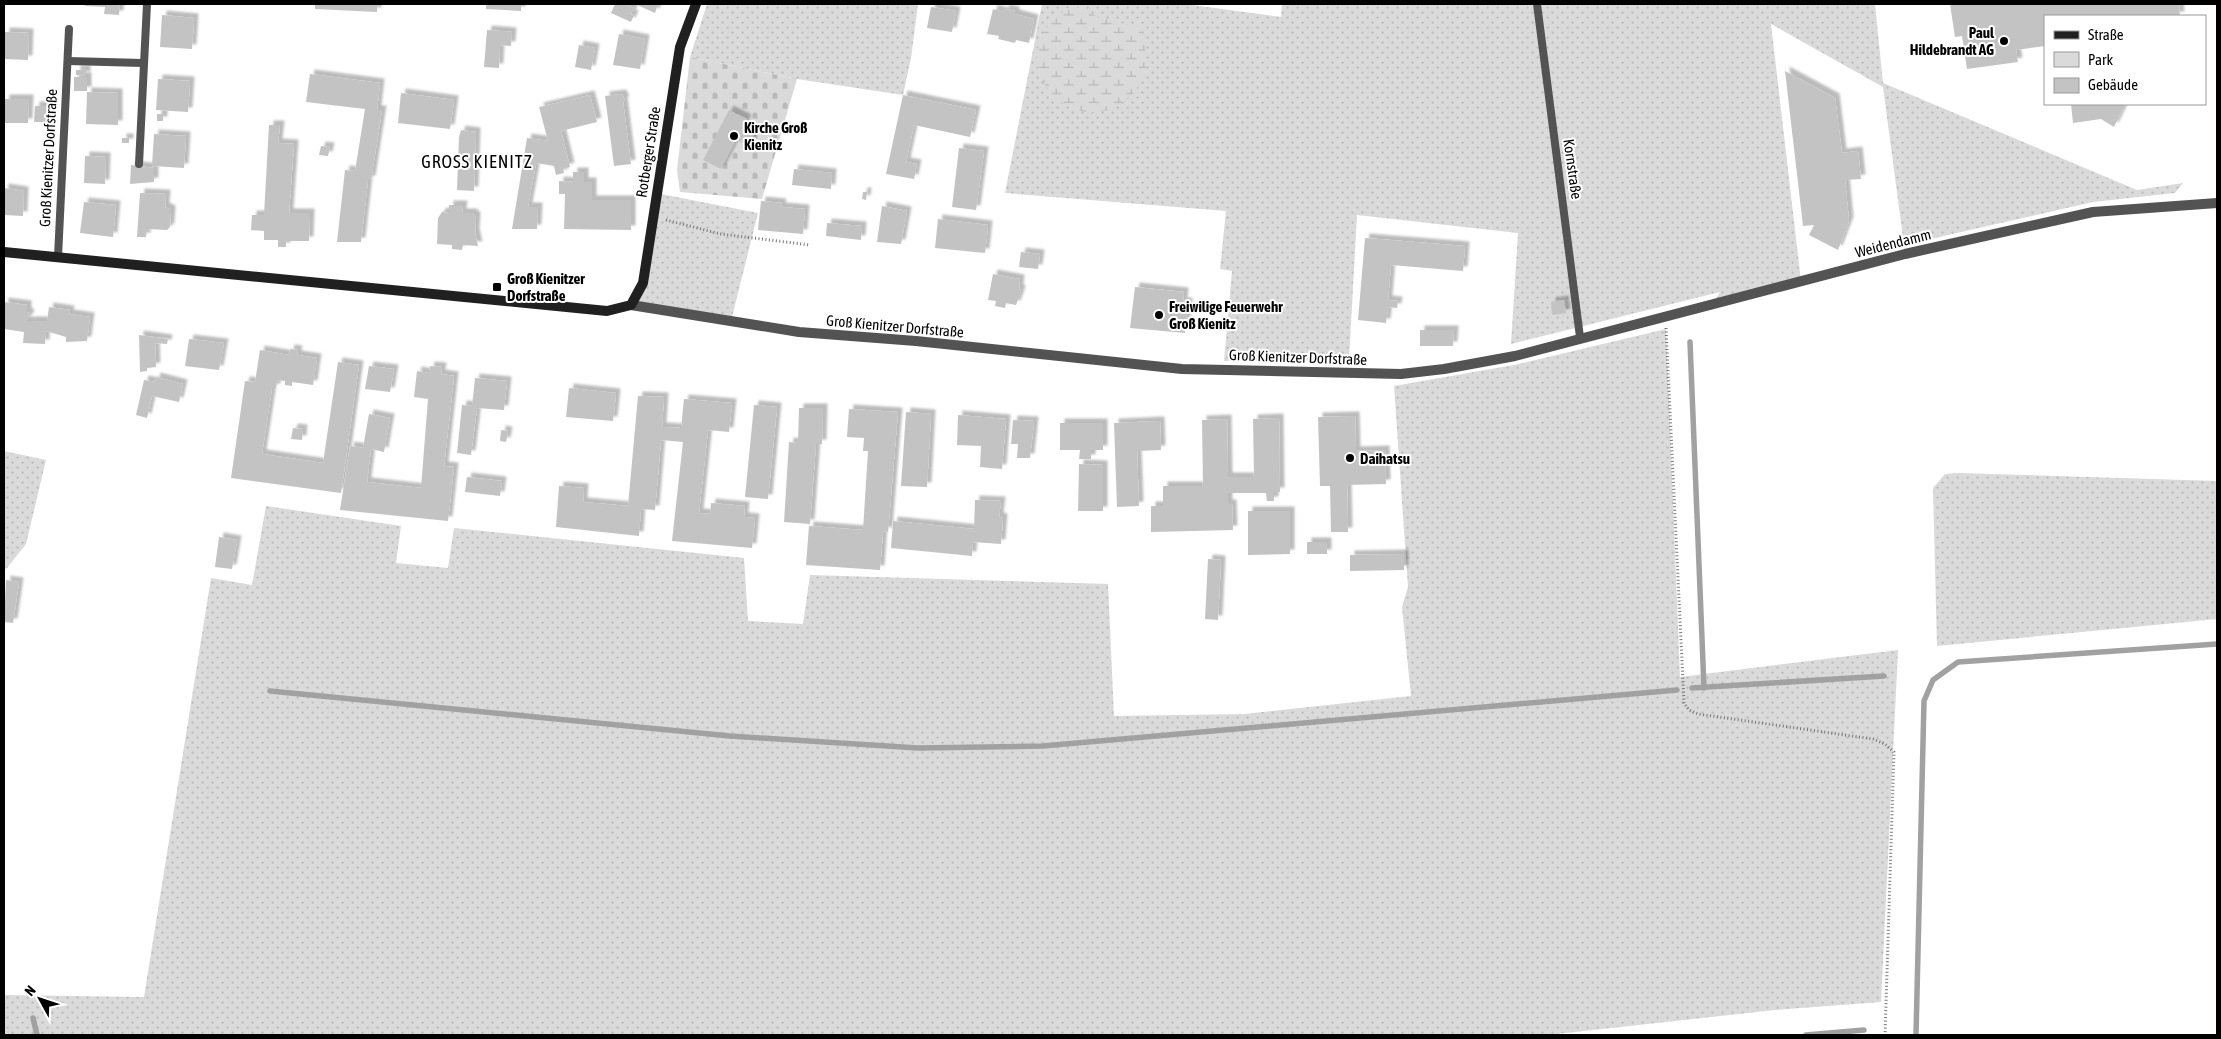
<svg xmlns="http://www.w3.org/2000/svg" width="2221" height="1039" font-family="'Asap Condensed',sans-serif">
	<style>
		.green { fill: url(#green-dots) }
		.wetland { fill: url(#wetland-marsh) }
		.cemetery { fill: url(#cemetery-stones) }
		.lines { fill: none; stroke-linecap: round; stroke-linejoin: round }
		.stream { stroke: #a1a1a1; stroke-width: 5.5 }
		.building { fill: #c3c3c3; filter: url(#shadow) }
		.path { stroke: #757575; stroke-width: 3; stroke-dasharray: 1 2.5; stroke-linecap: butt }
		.service { stroke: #535353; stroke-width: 8 }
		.minor { stroke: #535353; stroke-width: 10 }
		.secondary { stroke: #202020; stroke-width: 10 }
		.poi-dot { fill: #000; stroke: #fff; stroke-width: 2 }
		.labels { text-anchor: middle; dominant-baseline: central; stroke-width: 4; stroke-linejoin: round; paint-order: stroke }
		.poi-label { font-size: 15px; font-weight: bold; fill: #000; stroke: #fff; text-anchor: start }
		.street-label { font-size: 15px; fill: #000; stroke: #fff }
		.quarter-label { font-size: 18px; letter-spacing: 1px; fill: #000; stroke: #fff }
	</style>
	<defs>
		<pattern id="green-dots" width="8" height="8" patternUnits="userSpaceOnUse" patternTransform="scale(1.25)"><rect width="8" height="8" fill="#dadada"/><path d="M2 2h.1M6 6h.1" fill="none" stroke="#b9b9b9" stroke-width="1.8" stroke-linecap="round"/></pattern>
		<pattern id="wetland-marsh" width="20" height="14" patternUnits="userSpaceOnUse" patternTransform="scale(1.25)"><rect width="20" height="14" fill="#dadada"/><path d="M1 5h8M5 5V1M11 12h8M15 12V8" fill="none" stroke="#b9b9b9"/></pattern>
		<pattern id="cemetery-stones" width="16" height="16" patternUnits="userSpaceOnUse" patternTransform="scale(1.25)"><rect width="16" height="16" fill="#dadada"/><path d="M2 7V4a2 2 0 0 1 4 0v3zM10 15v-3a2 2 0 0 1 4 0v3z" fill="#b9b9b9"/></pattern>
		<filter id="shadow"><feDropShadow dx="4.5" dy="-4.5" stdDeviation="1" flood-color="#0004"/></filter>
	</defs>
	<rect width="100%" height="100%" fill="#fff"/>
	<g class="green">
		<path d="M707,4H918L911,58L903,95L797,79L690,57Z"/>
		<path d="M1042,4H1185L1281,17L1282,4H1875L1883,83L2137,190L2183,183L2175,193L2093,202L1904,245L1883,87L1771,24L1801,281L1713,304L1720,292L1511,344L1518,233L1357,215L1349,360L1224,361L1232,271L1220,269L1226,211L1005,193Z"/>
		<path d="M661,194L758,213L731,321L638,305Z"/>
		<path d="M1666,329L1680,677L1898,650L1881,1002L1775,1010L1548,1035H4V995L144,997L211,578L252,585L266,506L401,526L396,563L448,568L454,528L744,558L748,621L803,624L810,575L1108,584L1114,716L1245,714L1411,696L1402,607L1408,587L1394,386L1514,365Z"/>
		<path d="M4,451L46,460L26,544L7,568L4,569Z"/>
		<path d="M1958,473L2217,481V619L1937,646L1933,488L1945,474Z"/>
	</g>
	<path class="wetland" d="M1071,6L1085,9L1099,18L1139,27C1147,48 1151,69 1137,88C1084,158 985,60 1071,6Z"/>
	<path class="cemetery" d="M690,57L797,79L762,199L680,192L677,170Z"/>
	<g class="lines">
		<g class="stream">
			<path d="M1690,342L1704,688"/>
			<path d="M1692,688L1884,676"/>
			<path d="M270,691L730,736L918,748L1043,746L1677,690"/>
			<path d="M33,1018L37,1035"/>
			<path d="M1806,1035L1864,1030"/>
			<path d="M1916,1035L1924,701L1933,680L1958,662L2217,644"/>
		</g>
	</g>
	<g class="building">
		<path d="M85,4H120L119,15L104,14L105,7L85,6Z"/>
		<path d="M315,4H377V12L315,9Z"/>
		<path d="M486,4H521V11L486,9Z"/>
		<path d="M615,4H624L634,8L631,14L634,15L631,22L611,13Z"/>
		<path d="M635,4H658L655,13Z"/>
		<path d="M1950,4H2179L2180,16H2045V46L2016,50L2018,62L1967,69L1962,36L1955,37Z"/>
		<path d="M931,7L956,11L952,32L927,28Z"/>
		<path d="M993,9L1004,12L1005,9L1015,11V14L1034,19L1029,43L1016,40L1015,43L998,39L999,36L987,34Z"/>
		<path d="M162,15L194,18L192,49L160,47Z"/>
		<path d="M487,30L512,32L511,46L500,45L499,68L484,67Z"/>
		<path d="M5,32L29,33L28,60L4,59Z"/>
		<path d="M619,34L645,39L640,69L613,65Z"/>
		<path d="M579,45L595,48L591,70L575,67Z"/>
		<path d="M76,70H86V76L76,75Z"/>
		<path d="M1785,71L1835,98L1842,153L1858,151L1861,179L1845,180L1849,221L1838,250L1809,235L1814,225L1803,226Z"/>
		<path d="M310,74L380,83L377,110H382L371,180H368L361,242H337L345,170L355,171L365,109L306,102Z"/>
		<rect x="74" y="77" width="13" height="14"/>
		<path d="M158,79L190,81L188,112L156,110Z"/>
		<path d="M87,92L118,93V125L86,124Z"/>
		<path d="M401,93L454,100L450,129L398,123Z"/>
		<path d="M622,94L625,101H623L631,164L614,166L605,96Z"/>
		<path d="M590,95L597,122L561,131L570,167L563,169L564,173L556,175L554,166L536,163L528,207H538L537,229H512L527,138L548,141L539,107Z"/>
		<path d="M903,95L976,110L970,137L914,125L906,162L917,164L914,179L886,174Z"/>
		<path d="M5,99H29L28,123H4Z"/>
		<path d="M2071,104H2125L2114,127L2101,119L2073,123Z"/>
		<path d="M35,106H48V122H34Z"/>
		<path d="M729,110L747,119L743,127L755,133L748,146L736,140L721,169L703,160Z"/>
		<rect x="157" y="114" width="6" height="7"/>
		<path d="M269,125H280L278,143L294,144L289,213H310L309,241H286V247H278V240H264V231L251,230L252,215H264Z"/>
		<path d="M461,130L476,132L474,191L457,190L459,137Z"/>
		<path d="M154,134L186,136L184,168L152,166Z"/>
		<rect x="122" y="138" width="7" height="5"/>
		<path d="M321,146L330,147L328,156L319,155Z"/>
		<path d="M959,148L984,151L976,210L952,207Z"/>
		<path d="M85,156L106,157L105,184L84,183Z"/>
		<path d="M131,165L154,168V182L130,184Z"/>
		<path d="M794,169L832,173L831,189L792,185Z"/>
		<path d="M573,172H584V182H592V200H631V230L564,229L565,194H559V181L573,182Z"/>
		<path d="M4,188L24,191L23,216L4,215Z"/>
		<path d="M863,192H867L866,200L862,199Z"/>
		<path d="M140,193L166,194L165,207L171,210L170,227L167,230L147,229L146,237H137Z"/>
		<path d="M761,201L782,203L781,207L805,209L803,234L758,230Z"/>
		<path d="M84,202L116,205L113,237L80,233Z"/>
		<path d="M449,205H463L462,213H472L476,217L475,233L478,246L463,245L462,250L452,249V245L437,244L438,218L442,212L449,213Z"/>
		<path d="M882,206L907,211L901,244L877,242Z"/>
		<path d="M938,219L988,225L985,253L935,248Z"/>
		<path d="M827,223L862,226L861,240L826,236Z"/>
		<path d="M1365,238L1465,246L1463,271L1391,265L1388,300L1398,301L1397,308L1388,307L1386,323L1358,320Z"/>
		<path d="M1021,252L1040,254L1038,269L1019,267Z"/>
		<path d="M993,274L1020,279L1019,288L1021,291L1016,305L1006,303L1005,308L995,306L996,301L988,300Z"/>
		<path d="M1135,287L1184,292L1183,302H1188L1185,333L1130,328Z"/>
		<path d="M1564,300L1566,313L1552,315L1551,302Z"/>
		<path d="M4,302L27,305V312L30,314L29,317L25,321H47L49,307L70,310L69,314L90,317L87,341L66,342V337L46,331L45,344L23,343L24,332L4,329Z"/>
		<path d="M1420,330H1454L1453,346H1420Z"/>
		<path d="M139,335L168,339L167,344L155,343L156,367L147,368V371L140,372Z"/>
		<path d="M189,339L224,343L219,370L185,366Z"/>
		<path d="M290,349L298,350L297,355L317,358L313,385L292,382V386L285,385V381L277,380L276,388H272L262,454L323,463L338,362L359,365L341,493L231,478L245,381L255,382L260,350L289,355Z"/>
		<path d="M369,366L394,369L390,392L365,389Z"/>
		<path d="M430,366L442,367L441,374L454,376L444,466L454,467L448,521L340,510L350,446L363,448L369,414L390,418L384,452L371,449L367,482L421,488L428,399L414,397L417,371L429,373Z"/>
		<path d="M156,377L183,384L179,402L152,396L147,418L136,415L144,380L155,382Z"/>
		<path d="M475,378L507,381L504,410L477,408L471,455L457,453L462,405L472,406Z"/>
		<path d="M569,388L616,393L613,421L566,417Z"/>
		<path d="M638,396L664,397L662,427L681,428L684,399L732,403L729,432L708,430L699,513L710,514L711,503L745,506L744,517L755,518L752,548L672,541L683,442L661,440L655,510L641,509L639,536L556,527L559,486L584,488L583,502L628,506Z"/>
		<path d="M754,405L777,407L768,499L745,497Z"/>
		<path d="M799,408H823L822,444H816L810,524L784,522L789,442L798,443Z"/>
		<path d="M849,409L898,412L888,532L883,531L880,570L806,565L809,526L863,530L868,451H863L864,438L847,437Z"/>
		<path d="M906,412L931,414L927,487L901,486Z"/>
		<path d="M958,415L1006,419L1002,469L980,467L981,446L957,445Z"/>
		<path d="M1355,416L1356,451L1385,450L1386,484L1347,485L1348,532H1331L1330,486H1320L1318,417Z"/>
		<path d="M1279,418L1280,492H1274V501H1267L1266,493H1228V504H1232L1233,530L1151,532V506H1163V486H1203L1202,420L1227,419L1228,477H1254L1253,419Z"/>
		<path d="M1013,420L1034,421L1030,458H1017L1018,444H1011Z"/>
		<path d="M1160,421L1161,450L1137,451L1139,506L1117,507L1114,423Z"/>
		<path d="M1060,423H1103V450H1091V459H1079L1080,450H1060Z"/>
		<path d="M293,428L303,429L302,440L291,439Z"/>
		<path d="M501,430L508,431L506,442L500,441Z"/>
		<path d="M1079,464L1103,465V511H1078Z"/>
		<path d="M467,477L502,481L500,496L465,492Z"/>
		<path d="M975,500L1001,501L999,517L1003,518L1001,544L973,542L972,556L891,548L893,521L974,529Z"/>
		<path d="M1248,511H1290V554L1248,555Z"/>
		<path d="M219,537L237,540L232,569L215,567Z"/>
		<rect x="1307" y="542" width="20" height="12"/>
		<path d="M1404,554V570L1350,571V555Z"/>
		<path d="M1208,559L1221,560L1218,620L1205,619Z"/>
		<path d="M6,580L19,582L13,623L4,622Z"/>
	</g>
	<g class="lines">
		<g class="path">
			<path d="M666,220L721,234L810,245"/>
			<path d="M1666,328L1684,703L1689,710L1698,714L1873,739L1885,744L1894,752L1885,1035"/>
		</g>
		<g class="service">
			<path d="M1537,4L1580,337"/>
			<path d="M68,61L143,63"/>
			<path d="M139,164L147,4"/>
			<path d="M58,257L69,29"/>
		</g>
		<path class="minor" d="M631,305L799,332L916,341L1182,369L1401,374L1444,369L1515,356L1905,254L2093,212L2217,203"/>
		<path class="secondary" d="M4,252L607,311L631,305L643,283L680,47L696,4"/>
	</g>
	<g class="poi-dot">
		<circle cx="2004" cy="41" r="5"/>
		<circle cx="734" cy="136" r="5"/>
		<rect x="492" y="282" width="10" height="10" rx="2.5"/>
		<circle cx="1159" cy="315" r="5"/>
		<circle cx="1350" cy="458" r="5"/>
	</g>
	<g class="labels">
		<g class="poi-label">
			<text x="1994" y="32" text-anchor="end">Paul<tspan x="1994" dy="17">Hildebrandt AG</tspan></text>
			<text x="744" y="127">Kirche Groß<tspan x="744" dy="17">Kienitz</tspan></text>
			<text x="507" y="278">Groß Kienitzer<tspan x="507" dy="17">Dorfstraße</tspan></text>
			<text x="1169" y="306">Freiwilige Feuerwehr<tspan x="1169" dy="17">Groß Kienitz</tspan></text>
			<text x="1360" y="458">Daihatsu</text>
		</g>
		<g class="street-label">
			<text transform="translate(648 152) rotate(-81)">Rotberger Straße</text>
			<text transform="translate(48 158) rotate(-87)">Groß Kienitzer Dorfstraße</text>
			<text transform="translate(1573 169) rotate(82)">Kornstraße</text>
			<text transform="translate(1893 243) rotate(-14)">Weidendamm</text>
			<text transform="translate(895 326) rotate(5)">Groß Kienitzer Dorfstraße</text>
			<text transform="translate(1298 357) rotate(2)">Groß Kienitzer Dorfstraße</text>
		</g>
		<g class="quarter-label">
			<text x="477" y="161">GROSS KIENITZ</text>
		</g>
	</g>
	<rect width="2221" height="1039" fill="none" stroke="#000000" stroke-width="10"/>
	<rect x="2044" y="15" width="162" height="90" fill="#ffffff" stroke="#999999"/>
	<rect x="2054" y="31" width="25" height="8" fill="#202020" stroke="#999999"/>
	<text x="2088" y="40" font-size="15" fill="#000000">Straße</text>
	<rect x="2054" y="52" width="25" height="15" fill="#dadada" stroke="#999999"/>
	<text x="2088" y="65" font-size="15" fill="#000000">Park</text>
	<rect x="2054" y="78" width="25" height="15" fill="#c3c3c3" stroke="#999999"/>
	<text x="2088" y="90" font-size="15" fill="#000000">Gebäude</text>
	<g transform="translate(40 999) rotate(310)" stroke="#ffffff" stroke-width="4" paint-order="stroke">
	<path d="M0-4L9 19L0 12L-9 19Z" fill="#000000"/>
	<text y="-8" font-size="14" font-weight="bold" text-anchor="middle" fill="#000000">N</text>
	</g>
</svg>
